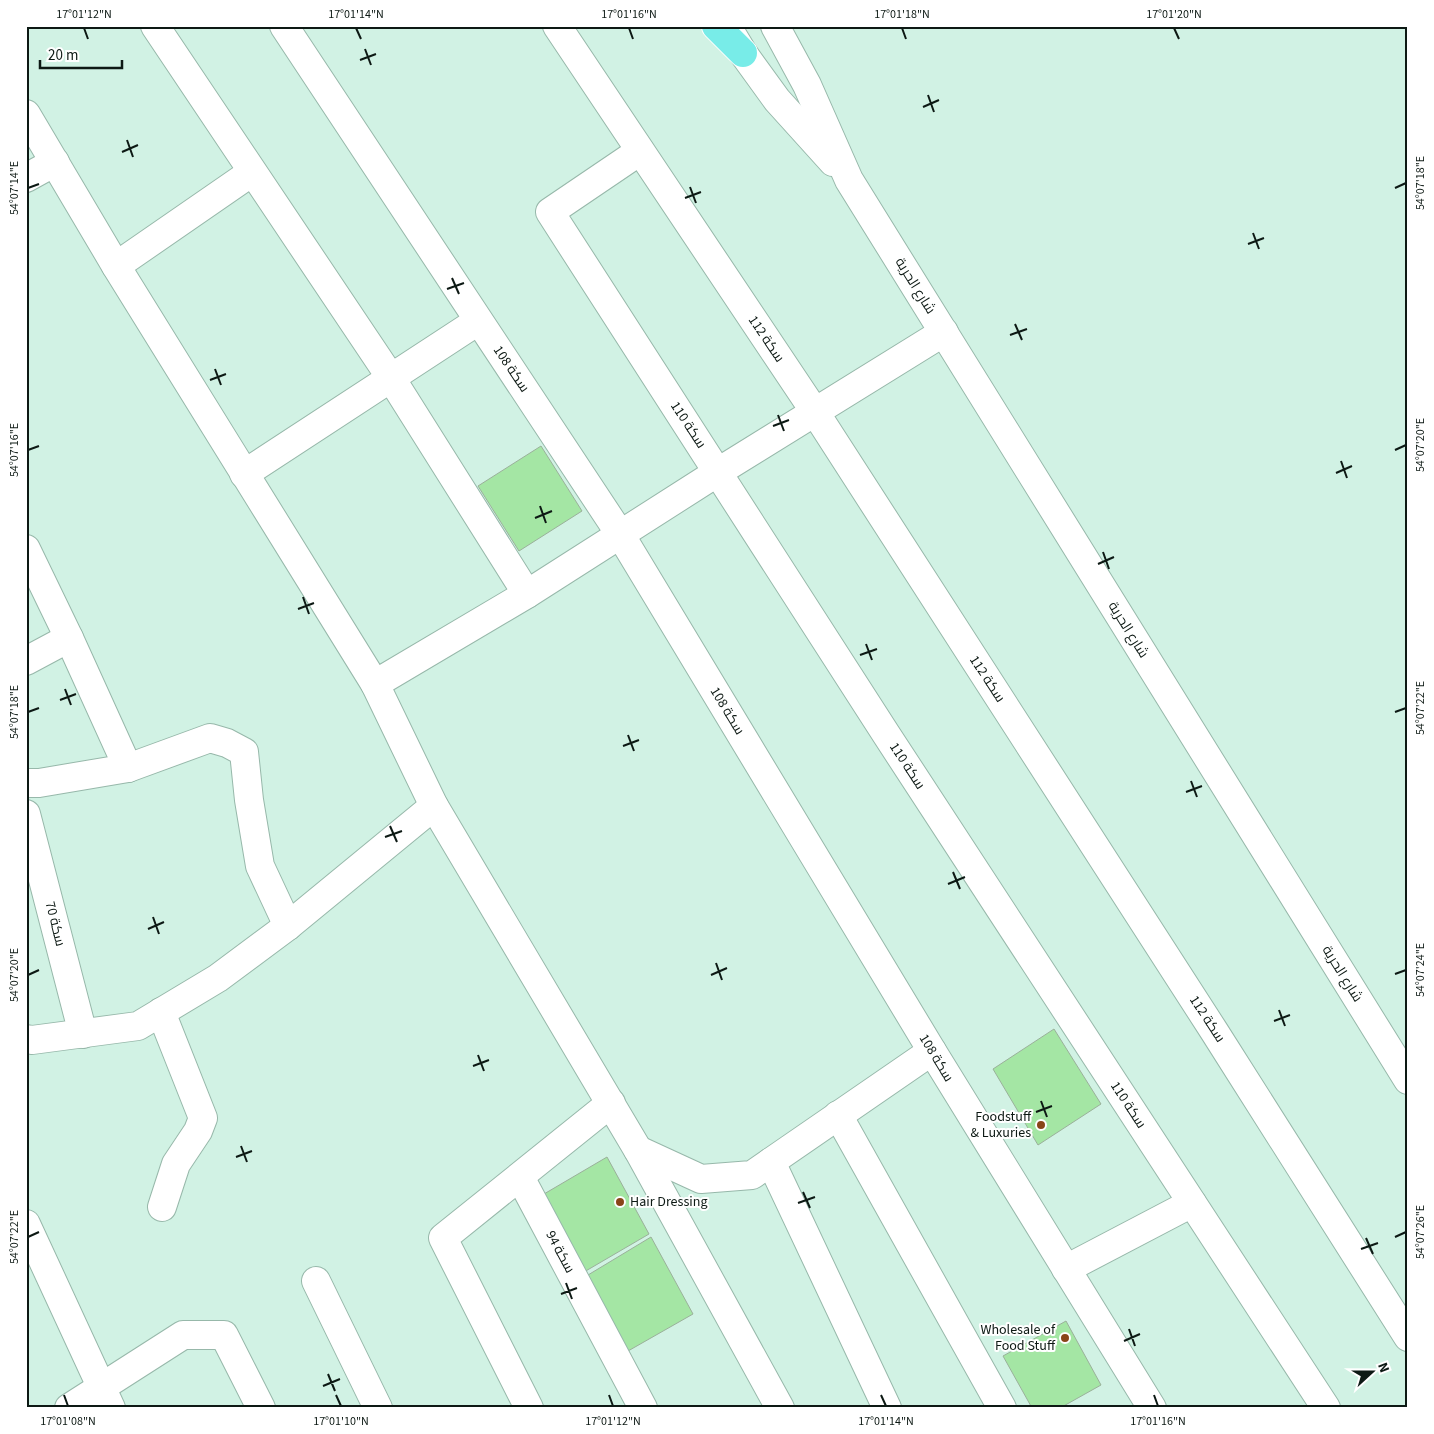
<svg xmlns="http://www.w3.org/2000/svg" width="1434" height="1434" font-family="'Source Sans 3',Cairo,sans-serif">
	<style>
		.building { fill: #a4e6a4; stroke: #9ab09a }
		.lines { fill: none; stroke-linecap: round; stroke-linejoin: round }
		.minor-casing { stroke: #97b8aa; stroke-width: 30 }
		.major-casing { stroke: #fff; stroke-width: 30 }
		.minor { stroke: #fff; stroke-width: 28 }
		.major { stroke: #78ece8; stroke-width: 28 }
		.ticks { fill: none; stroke: #0d1914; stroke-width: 2 }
		.poi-dot { fill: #894518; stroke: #fff; stroke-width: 2 }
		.labels { text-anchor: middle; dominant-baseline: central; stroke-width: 4; stroke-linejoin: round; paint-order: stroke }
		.street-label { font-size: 14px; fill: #0d1914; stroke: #fff }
		.poi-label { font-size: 14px; fill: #0d1914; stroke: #fff; text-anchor: end }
		.neatline { fill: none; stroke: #0d1914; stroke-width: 2 }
		.ticks-label { font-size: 12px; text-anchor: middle; fill: #0d1914 }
	</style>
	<rect width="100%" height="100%" fill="#d1f2e4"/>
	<!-- building -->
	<g class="building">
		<polygon points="541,446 582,511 519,551 478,486"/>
		<polygon points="1054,1029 1101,1104 1038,1145 993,1069"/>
		<polygon points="607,1157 649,1234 584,1272 544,1194"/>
		<polygon points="651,1237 693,1314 628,1351 588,1275"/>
		<polygon points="1066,1321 1101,1385 1060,1408 1032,1408 1003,1356"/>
	</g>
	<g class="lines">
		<!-- minor casing -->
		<g class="minor-casing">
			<g id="minor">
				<polyline points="155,26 391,378 527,594"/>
				<polyline points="284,26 620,534 932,1051 1152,1408"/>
				<polyline points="557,26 815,412 1214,1031 1408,1337"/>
				<polyline points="775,26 807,85 849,180 1408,1080"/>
				<polyline points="731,33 743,53 777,100 833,162"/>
				<polyline points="26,114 116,266 375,684 434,806 638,1150 780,1408"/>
				<polyline points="640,151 550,212 886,734 1326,1408"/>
				<polyline points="26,178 55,162"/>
				<polyline points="116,266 252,172"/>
				<polyline points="244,474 478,321"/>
				<polyline points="26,549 69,638 128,768"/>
				<polyline points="26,661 69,638"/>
				<polyline points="375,684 527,594 718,472 944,332"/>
				<polyline points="26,783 39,783 128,768 210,738 227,743 244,752 249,800 260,866 288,926"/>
				<polyline points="26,814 83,1034"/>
				<polyline points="161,1012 203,1118 198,1131 176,1164 162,1207"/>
				<polyline points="26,1039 32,1040 138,1026 218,978 288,926 434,806"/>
				<polyline points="838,1115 1002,1408"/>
				<polyline points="638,1150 701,1179 752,1175 932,1051"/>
				<polyline points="771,1162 887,1408"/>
				<polyline points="520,1177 643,1408"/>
				<polyline points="26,1224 111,1408"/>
				<polyline points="1066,1269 1192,1203"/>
				<polyline points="316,1281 378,1408"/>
				<polyline points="69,1408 183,1335 224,1335 261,1408"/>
				<polyline points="529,1408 443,1238 611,1103"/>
			</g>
		</g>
		<!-- major casing -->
		<g class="major-casing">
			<polyline id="major" points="716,26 743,53"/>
		</g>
		<!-- minor -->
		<use href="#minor" class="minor"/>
		<!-- major -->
		<use href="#major" class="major"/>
	</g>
	<!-- ticks -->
	<path class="ticks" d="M84 28 88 39M356 28 361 39M629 28 633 39M902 28 906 39M1174 28 1179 39M365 49 371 65M360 60 376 54M928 95 934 112M923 107 939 100M127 140 133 157M122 152 138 145M690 187 696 203M28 188 39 184M1395 188 1406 183M685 198 701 192M1253 233 1259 249M1248 244 1264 238M452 278 459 294M447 289 464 283M1015 324 1022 340M1010 335 1027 329M215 369 221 385M210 380 226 374M778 415 784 431M773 426 789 420M28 450 39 446M1395 450 1406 445M1341 461 1347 478M1336 473 1352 466M540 506 546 523M535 518 552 511M1103 552 1109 569M1098 564 1114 557M303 597 309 614M298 609 314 603M866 644 872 660M860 655 877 649M65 689 71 705M60 700 76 694M28 712 39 708M1395 712 1406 708M628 735 634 751M623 746 639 740M1191 781 1197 797M1186 792 1202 786M390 826 397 842M385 837 402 831M953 872 960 889M948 884 965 877M153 917 159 934M148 929 164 922M716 963 722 980M1395 974 1406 970M28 975 39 970M711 975 727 968M1279 1010 1285 1026M1274 1021 1290 1015M478 1055 484 1071M473 1066 489 1060M1041 1101 1047 1117M1036 1112 1052 1106M241 1146 247 1162M236 1157 252 1151M803 1192 810 1208M798 1203 815 1197M28 1237 39 1232M1395 1237 1406 1232M1366 1238 1373 1254M1361 1249 1378 1243M566 1283 572 1299M561 1294 577 1288M1129 1329 1135 1346M1124 1341 1140 1334M328 1374 335 1391M323 1386 340 1379M64 1395 68 1406M336 1395 341 1406M609 1395 613 1406M881 1395 886 1406M1154 1395 1158 1406"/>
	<!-- markers -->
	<g class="poi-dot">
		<circle cx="1041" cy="1125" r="5"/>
		<circle cx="620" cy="1202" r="5"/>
		<circle cx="1065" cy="1338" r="5"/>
	</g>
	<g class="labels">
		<!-- street labels -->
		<g class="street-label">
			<text transform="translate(915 286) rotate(58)">شارع الحرية</text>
			<text transform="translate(766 339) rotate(56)">سكة 112</text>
			<text transform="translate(511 369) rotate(56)">سكة 108</text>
			<text transform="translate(688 425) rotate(57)">سكة 110</text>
			<text transform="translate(1128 630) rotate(58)">شارع الحرية</text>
			<text transform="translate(987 679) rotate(57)">سكة 112</text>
			<text transform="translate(727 711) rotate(59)">سكة 108</text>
			<text transform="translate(907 766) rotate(57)">سكة 110</text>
			<text transform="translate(55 924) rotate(76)">سكة 70</text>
			<text transform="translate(1342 974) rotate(58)">شارع الحرية</text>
			<text transform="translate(1207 1019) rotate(57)">سكة 112</text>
			<text transform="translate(936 1058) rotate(59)">سكة 108</text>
			<text transform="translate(1128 1105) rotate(57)">سكة 110</text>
			<text transform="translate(560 1252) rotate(62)">سكة 94</text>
		</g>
		<!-- poi labels -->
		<g class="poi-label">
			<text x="1031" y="1117">Foodstuff<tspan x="1031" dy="16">&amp; Luxuries</tspan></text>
			<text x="630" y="1202" text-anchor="start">Hair Dressing</text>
			<text x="1055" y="1330">Wholesale of<tspan x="1055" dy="16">Food Stuff</tspan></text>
		</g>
	</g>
	<!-- border -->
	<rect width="1434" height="1434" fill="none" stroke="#ffffff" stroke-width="55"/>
	<!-- north arrow -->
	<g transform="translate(1372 1372) rotate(69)" stroke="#ffffff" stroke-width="4" paint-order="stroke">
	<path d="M0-4L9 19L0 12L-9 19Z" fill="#0d1914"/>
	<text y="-8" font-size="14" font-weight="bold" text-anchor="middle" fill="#0d1914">N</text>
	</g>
	<!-- scale -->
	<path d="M40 60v8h82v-8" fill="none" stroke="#0d1914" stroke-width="2.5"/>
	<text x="48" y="60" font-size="15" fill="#0d1914" stroke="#ffffff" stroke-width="4" paint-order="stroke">20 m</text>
	<rect x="28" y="28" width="1378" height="1378" class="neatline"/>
	<g class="ticks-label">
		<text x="84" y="18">17°01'12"N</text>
		<text x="356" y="18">17°01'14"N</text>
		<text x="629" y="18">17°01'16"N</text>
		<text x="902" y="18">17°01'18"N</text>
		<text x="1174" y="18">17°01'20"N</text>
		<text transform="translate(1420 183) rotate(-90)" y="4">54°07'18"E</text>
		<text transform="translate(14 188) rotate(-90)" y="4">54°07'14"E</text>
		<text transform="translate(1420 445) rotate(-90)" y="4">54°07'20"E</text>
		<text transform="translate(14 450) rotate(-90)" y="4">54°07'16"E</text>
		<text transform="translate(1420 708) rotate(-90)" y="4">54°07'22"E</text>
		<text transform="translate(14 712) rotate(-90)" y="4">54°07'18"E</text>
		<text transform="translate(1420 970) rotate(-90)" y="4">54°07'24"E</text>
		<text transform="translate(14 975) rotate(-90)" y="4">54°07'20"E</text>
		<text transform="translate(1420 1232) rotate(-90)" y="4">54°07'26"E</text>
		<text transform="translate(14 1237) rotate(-90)" y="4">54°07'22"E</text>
		<text x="68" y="1425">17°01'08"N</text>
		<text x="341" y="1425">17°01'10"N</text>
		<text x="613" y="1425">17°01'12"N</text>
		<text x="886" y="1425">17°01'14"N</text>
		<text x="1158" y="1425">17°01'16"N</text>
	</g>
</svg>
